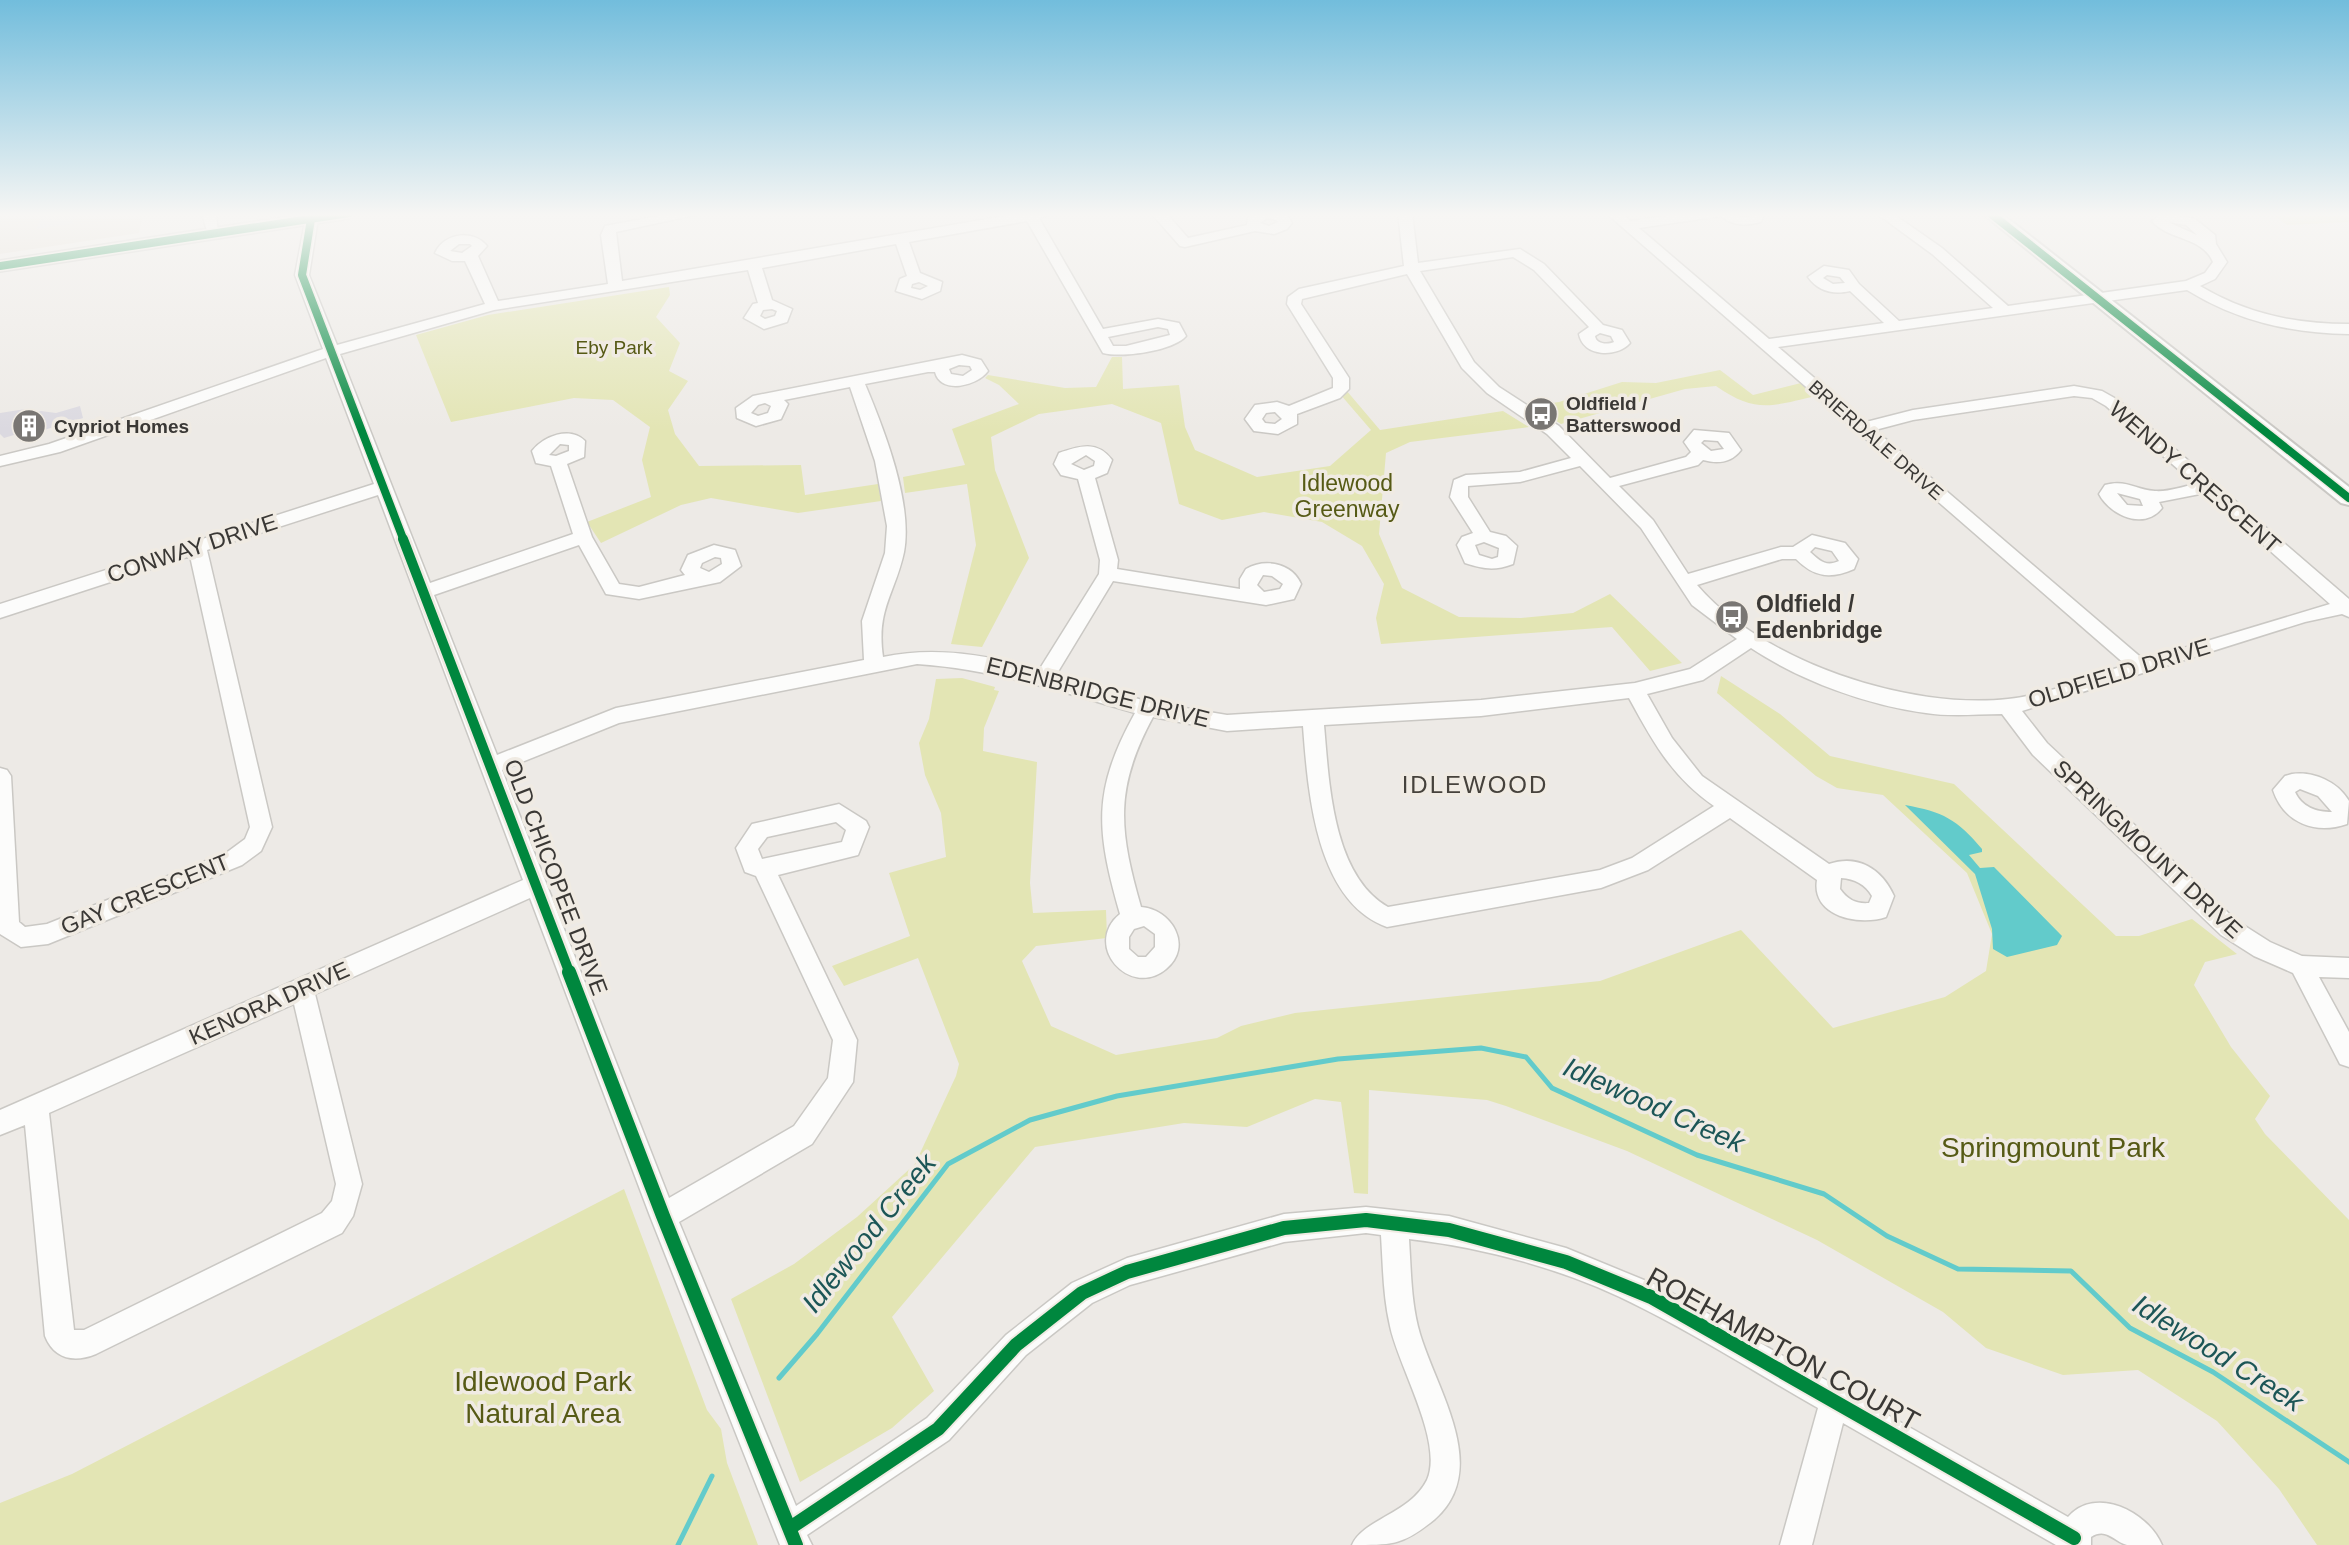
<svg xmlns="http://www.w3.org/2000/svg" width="2349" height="1545" font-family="Arial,sans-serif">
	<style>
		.built { fill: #e3dcd2 }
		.green { fill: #e3e5b4 }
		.water { fill: #62cbcb }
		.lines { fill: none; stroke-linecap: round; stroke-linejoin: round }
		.stream { stroke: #62cbcb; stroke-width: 5 }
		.building { fill: #dbd9e0 }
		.minor-casing { stroke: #cac8c4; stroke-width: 3 }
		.major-casing { stroke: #cac8c4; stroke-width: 4 }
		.minor { fill: #fcfcfb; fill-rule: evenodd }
		.major { fill: #fcfcfb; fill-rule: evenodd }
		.cycleway-far2-casing { stroke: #f0ebe3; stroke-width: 11 }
		.cycleway-far1-casing { stroke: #f0ebe3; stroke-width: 15 }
		.cycleway-casing { stroke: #f0ebe3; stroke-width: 18 }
		.cycleway-far2 { stroke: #00873e; stroke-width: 8 }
		.cycleway-far1 { stroke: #00873e; stroke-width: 10 }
		.cycleway { stroke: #00873e; stroke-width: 14 }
		.labels { text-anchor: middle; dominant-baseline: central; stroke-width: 7; stroke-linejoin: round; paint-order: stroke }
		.far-park-label { font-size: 19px; fill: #565a15; stroke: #f0ebe3 }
		.far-poi-label { font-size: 19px; font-weight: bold; fill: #3a3835; stroke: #f0ebe3; text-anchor: start }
		.far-street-label { font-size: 19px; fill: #3a3835; stroke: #f0ebe3 }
		.street-label { font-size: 23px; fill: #3a3835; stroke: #f0ebe3 }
		.park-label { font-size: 23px; fill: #565a15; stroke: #f0ebe3 }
		.poi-label { font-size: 23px; font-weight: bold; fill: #3a3835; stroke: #f0ebe3; text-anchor: start }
		.neighbourhood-label { font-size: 24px; letter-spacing: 2px; fill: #46423c; stroke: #f0ebe3 }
		.near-water-label { font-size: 28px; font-style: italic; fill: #1c5657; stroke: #f0ebe3 }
		.near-park-label { font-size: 28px; fill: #565a15; stroke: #f0ebe3 }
		.near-street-label { font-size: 28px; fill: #3a3835; stroke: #f0ebe3 }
	</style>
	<rect width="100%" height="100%" fill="#edeae6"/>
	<!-- built -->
	<polygon class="built" points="0,213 139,213 142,218 139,233 0,254"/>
	<!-- green -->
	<g class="green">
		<polygon points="2270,213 2349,213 2349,222 2287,225"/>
		<polygon points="669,287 670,295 656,317 680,343 669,371 688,381 668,410 675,434 699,466 801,465 805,495 878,484 881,501 798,513 711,498 681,505 601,543 587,522 651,497 642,460 650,427 613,400 574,398 451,422 416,335 488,315"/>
		<polygon points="1112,357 1122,357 1123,389 1179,385 1185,427 1195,450 1257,477 1330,466 1371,430 1340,394 1346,390 1380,430 1503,411 1529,427 1410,442 1386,453 1379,534 1402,588 1459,617 1521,618 1573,613 1610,594 1682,663 1650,671 1612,627 1381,644 1376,618 1384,584 1362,546 1322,522 1264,512 1222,520 1179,504 1161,423 1112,404 1039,414 991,437 995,470 1029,558 982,647 951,644 976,545 967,484 905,493 903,477 965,465 952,429 1019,404 999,385 985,378 988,375 1065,388 1096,387"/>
		<path d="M1720 370 1753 395 1801 383 1816 396C1772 406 1756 414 1716 386L1685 389 1561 424 1533 406 1559 402 1622 382 1656 383Z"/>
		<polygon points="1721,676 1780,714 1830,756 1954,784 2116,936 2139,936 2192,919 2237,954 2205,962 2194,985 2231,1047 2270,1096 2255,1119 2265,1134 2349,1220 2349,1545 2317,1545 2279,1489 2217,1421 2138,1370 2063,1375 1986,1348 1943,1312 1817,1240 1627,1151 1506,1106 1487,1100 1369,1090 1368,1194 1354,1193 1341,1102 1315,1099 1247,1127 1184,1123 1035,1147 892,1317 934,1391 892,1428 800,1482 731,1299 794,1264 857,1217 915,1164 956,1076 959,1064 918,958 844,986 832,966 910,936 889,873 946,857 941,813 925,775 919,743 929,719 936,679 962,678 995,687 994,690 999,691 984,728 983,751 1037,762 1030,883 1033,913 1106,910 1107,938 1036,946 1022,961 1051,1026 1116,1055 1217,1038 1241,1026 1295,1013 1600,981 1741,930 1833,1028 1945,997 1986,971 1992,934 1967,873 1883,795 1837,788 1816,776 1717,693"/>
		<polygon points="624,1189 707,1410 721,1429 727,1463 758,1545 0,1545 0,1503 72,1474"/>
	</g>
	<!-- water -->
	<path class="water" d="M1905 805C1943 812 1957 819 1982 849V852L1969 855 1980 868 1994 867 2062 936 2057 945 2007 957 1993 949 1992 929 1975 874Z"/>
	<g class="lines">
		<!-- stream -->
		<g class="stream">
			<polyline points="779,1378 817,1334 948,1164 1030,1120 1117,1096 1338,1059 1481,1048 1526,1057 1552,1088 1697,1155 1824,1194 1887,1236 1958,1269 2071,1271 2130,1328 2213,1372 2349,1462"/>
			<polyline points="678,1545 712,1476"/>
		</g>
	</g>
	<!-- building -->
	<g class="building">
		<polygon points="43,213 76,213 72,224 36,229"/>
		<polygon points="80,406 83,418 18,438 17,434 4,438 0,434 0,413 26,409 27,415 41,411 56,413"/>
	</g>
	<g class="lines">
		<!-- minor casing -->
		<g class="minor-casing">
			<g id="minor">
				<polygon points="202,213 216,213 218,235 208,235"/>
				<path d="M674 213H704L616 232 622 281 1023 213H1054L1039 218 1103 329 1158 319 1179 323 1186 336C1173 351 1122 358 1103 353L1027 221 909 242 920 273 942 282 940 291 922 299 896 291 900 279 907 276 896 244 762 268 772 300 792 309 787 322 764 329 744 318 753 304 758 303 748 270 494 310 340 354 430 583 573 534 551 466 536 463 532 451C544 436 570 426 585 441L584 457 567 464 592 537 619 584 639 587 685 575 681 570 688 555 714 545 735 550 741 566 720 582 639 599 606 594 579 545 434 595 497 755 616 708 864 660 862 621 885 553 887 526 875 461 850 387 784 400 788 404 781 419 756 426 737 418 736 408 753 396 962 355 981 360 988 371C977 386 941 395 935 372H928L865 384C884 429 913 503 904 552 895 594 876 609 883 657 936 646 987 655 1039 670L1099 574 1100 560 1078 479 1061 475 1054 464 1059 453C1080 446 1097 440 1112 460L1107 473 1095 478 1118 560 1117 569 1240 589V579L1246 569C1265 558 1292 563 1301 584L1294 599 1266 605 1113 581 1056 675 1149 702 1227 715 1481 700 1635 683 1690 669 1737 639 1692 605 1641 528 1580 466 1520 482 1468 486V497L1490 532 1506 536 1517 546 1513 564C1494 571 1484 569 1465 563L1457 545 1462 537 1473 533 1450 497 1454 480 1466 475 1520 472 1571 458 1547 434 1487 393 1462 368 1407 274 1302 299 1301 304 1349 378V389L1340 398 1297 414V424L1278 434 1254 431 1245 419 1255 405 1277 402 1289 406 1333 388V378L1287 304 1288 297 1299 289 1404 266 1398 213H1412L1418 263 1520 249 1544 264 1603 325 1622 330 1630 343C1617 358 1583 357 1579 334L1589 327 1534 270 1513 257 1420 271 1474 362 1499 387 1559 426 1610 478 1686 457 1691 452 1684 442 1694 430 1729 433 1741 450C1731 463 1718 464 1703 460L1698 465 1619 486 1653 520 1688 574 1781 547H1793L1812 535 1845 543 1858 559 1854 569C1831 579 1815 578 1796 559H1782L1697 585C1762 662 1909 710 2008 699 2047 695 2088 677 2126 665L1606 213H1621L1631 221C1658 217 1684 213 1711 213 1724 213 1739 218 1750 217V213H1764L1761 222C1746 226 1733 226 1721 216L1639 228 1769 339 1884 323 1850 291C1833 295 1818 291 1808 277L1824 266 1849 270 1859 284 1899 321 1993 308 1932 254 1876 213H1892L1942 248 2008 306 2186 281 2205 273 2213 262C2202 236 2169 241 2152 221L2163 213 2195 219 2215 235 2216 244 2227 262 2215 279 2200 286C2247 314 2295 324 2349 324V334C2290 333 2237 321 2187 290L1778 347 1866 422 1913 410 2074 386 2102 391 2118 400 2349 599V617L2342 614 2305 622 2022 711 2047 743 2237 921 2270 942 2302 956 2349 958V978L2319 977 2349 1032V1067L2340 1064 2293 973 2254 956 2221 935 2033 755 2002 714C1977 714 1950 717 1926 713 1867 705 1801 681 1751 648L1703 680 1647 694 1672 738 1702 776 1829 864C1858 854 1882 869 1894 896L1886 917C1860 926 1811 917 1817 880L1730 818 1648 870 1601 888 1387 927C1315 901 1308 790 1303 726L1227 731 1153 717C1114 789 1119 830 1141 907 1171 909 1194 946 1166 969 1130 999 1082 945 1120 914 1096 830 1092 791 1135 713 1062 692 993 669 917 664L619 723 502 770 669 1198 794 1126 828 1078 833 1040 756 876 745 872 736 848 752 824 839 804 866 821 869 827 858 855 778 875 857 1040 853 1082 812 1144 679 1222 796 1506 927 1418 1006 1335 1072 1283 1127 1258 1284 1214 1366 1207 1449 1216 1566 1248 1661 1287 2068 1517C2096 1485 2148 1512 2162 1545 2151 1545 2137 1545 2127 1545 2114 1542 2107 1527 2091 1537V1545H2056L1843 1423 1812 1545H1780L1818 1408C1760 1375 1702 1338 1642 1308 1572 1271 1487 1248 1409 1239 1411 1270 1411 1304 1420 1334 1437 1391 1491 1469 1435 1519 1403 1545 1394 1545 1352 1545 1363 1519 1410 1514 1427 1480 1444 1442 1398 1366 1390 1326 1383 1296 1383 1265 1381 1235L1366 1233 1284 1242 1130 1285 1092 1303 1026 1355 949 1440 807 1535 812 1545H780L650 1216 530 898 315 994 362 1184 353 1216 342 1233 96 1354C74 1363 54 1359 45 1336L25 1125 0 1135V1110L523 880 378 495 207 550 272 827 261 851 242 865 48 944 21 947 0 934V768L7 770 11 776 19 922 25 927 47 924 226 853 245 839 250 827 190 556 0 618V604L374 484 326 358 60 452 0 466V456L49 444 323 349 295 275 306 216 318 219 309 275 337 345 485 304 465 261H452L435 253C444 233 473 229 487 246L478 256 498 301 608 284 601 235 605 226ZM2168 222 2186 225 2197 235ZM459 244H470L472 246 462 253 450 251ZM1827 275 1840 277 1845 283 1833 284 1823 278ZM919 282 928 286 920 290 911 288 912 284ZM772 309 777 311 775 316 765 319 760 316 763 310ZM1158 327 1168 329 1170 335 1126 346H1113L1108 337ZM1600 333 1611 336 1614 342C1607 345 1596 344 1595 336ZM959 365 970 366 972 370 963 376 951 374 949 369ZM2074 396 2092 398 2106 406 2195 484C2182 487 2168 492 2155 491 2136 490 2126 479 2105 485L2099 494C2110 515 2144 531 2162 508L2159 502 2205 493 2330 604 2144 660 1875 430 1913 420ZM765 403 771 406 768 413 758 416 751 413 758 405ZM1275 412 1282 419 1275 424 1265 423 1262 419 1266 413ZM1704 440 1718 441 1724 449 1711 451 1701 443ZM560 444 569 445V451L556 456 549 455ZM1086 455 1095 461 1094 466 1084 470 1071 464ZM2117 493 2140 499 2143 506 2127 505ZM1484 542 1499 548 1498 557 1492 559 1479 555 1475 545ZM1815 547 1832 551 1839 561C1826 567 1820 561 1810 552ZM715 557 721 558 722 564 709 572 700 568 702 563ZM1263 575 1272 576 1283 584 1280 589 1264 592 1257 585ZM1629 698C1653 742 1672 777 1714 806L1632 858 1600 870 1388 907C1332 875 1329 781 1324 725L1481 716ZM836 822 846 830 842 842 762 859 758 849 767 837ZM1841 878C1855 879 1865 884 1872 896L1869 903C1856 904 1848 900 1840 889ZM1144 926 1155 934V947L1146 957H1138L1129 949V937L1134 929ZM294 1004 336 1184 332 1201 322 1213 84 1330H74L49 1113Z"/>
				<path d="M1151 213H1166L1188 238 1247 225 1248 217 1254 213 1286 214 1292 223 1287 229 1274 234 1255 231 1185 247 1180 246ZM1267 218 1276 220 1278 222 1269 226 1260 223Z"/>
				<path d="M2292 774C2314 771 2338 782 2349 801L2347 824C2315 835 2284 823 2273 790L2285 776ZM2300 789 2318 796 2332 812C2316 812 2302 807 2295 792Z"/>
			</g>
		</g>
		<!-- major casing -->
		<g class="major-casing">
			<g id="major">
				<polygon points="314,213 357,213 349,218 0,271 0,261"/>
				<polygon points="1982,213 2001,213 2349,487 2349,505 2341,503"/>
			</g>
		</g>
		<!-- minor -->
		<use href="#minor" class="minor"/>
		<!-- major -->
		<use href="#major" class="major"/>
		<!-- cycleway-far2 casing -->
		<g class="cycleway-far2-casing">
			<g id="cycleway-far2">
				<polyline points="1990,213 2349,498"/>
				<polyline points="311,219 302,275 404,541"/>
				<polyline points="0,266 349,213"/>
			</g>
		</g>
		<!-- cycleway-far1 casing -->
		<g class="cycleway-far1-casing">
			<polyline id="cycleway-far1" points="403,539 570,974"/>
		</g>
		<!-- cycleway casing -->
		<g class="cycleway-casing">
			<g id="cycleway">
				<polyline points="569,972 663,1216 796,1545"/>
				<polyline points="790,1528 938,1429 1016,1345 1082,1293 1127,1272 1284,1228 1366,1220 1449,1230 1566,1262 1651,1297 2074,1538"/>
			</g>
		</g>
		<!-- cycleway-far2 -->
		<use href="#cycleway-far2" class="cycleway-far2"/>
		<!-- cycleway-far1 -->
		<use href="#cycleway-far1" class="cycleway-far1"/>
		<!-- cycleway -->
		<use href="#cycleway" class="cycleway"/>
	</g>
	<!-- sky -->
	<linearGradient id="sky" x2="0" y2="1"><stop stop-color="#72bddc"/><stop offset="0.5" stop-color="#f7f6f4"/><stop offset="1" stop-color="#f7f6f4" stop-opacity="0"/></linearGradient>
	<rect width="2349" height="430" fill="url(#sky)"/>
	<!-- icons -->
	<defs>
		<g id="bus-disc" transform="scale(1.75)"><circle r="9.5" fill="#797673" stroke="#f0ebe3"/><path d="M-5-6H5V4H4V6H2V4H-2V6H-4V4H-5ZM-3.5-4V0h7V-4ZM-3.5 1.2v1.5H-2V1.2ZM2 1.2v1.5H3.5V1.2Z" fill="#fff"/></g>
		<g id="building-disc" transform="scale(1.75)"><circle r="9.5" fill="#797673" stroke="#f0ebe3"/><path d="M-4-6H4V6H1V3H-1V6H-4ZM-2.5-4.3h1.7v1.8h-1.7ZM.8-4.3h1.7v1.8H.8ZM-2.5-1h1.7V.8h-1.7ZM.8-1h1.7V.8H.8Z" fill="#fff"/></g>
	</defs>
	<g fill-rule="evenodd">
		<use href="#bus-disc" x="1541" y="414"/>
		<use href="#building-disc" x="29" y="426"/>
		<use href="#bus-disc" x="1732" y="617"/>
	</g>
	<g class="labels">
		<!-- far-park labels -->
		<g class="far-park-label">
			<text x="614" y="347">Eby Park</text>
		</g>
		<!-- far-poi labels -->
		<g class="far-poi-label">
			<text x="1566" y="403">Oldfield /<tspan x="1566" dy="22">Batterswood</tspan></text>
			<text x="54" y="426">Cypriot Homes</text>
		</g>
		<!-- far-street labels -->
		<g class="far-street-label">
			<text transform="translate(1876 440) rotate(41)">BRIERDALE DRIVE</text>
		</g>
		<!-- street labels -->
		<g class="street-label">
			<text transform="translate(2195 477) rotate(41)">WENDY CRESCENT</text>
			<text transform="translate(192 548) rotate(-18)">CONWAY DRIVE</text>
			<text transform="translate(2119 673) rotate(-17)">OLDFIELD DRIVE</text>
			<text transform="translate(1098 692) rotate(14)">EDENBRIDGE DRIVE</text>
			<text transform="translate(2148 849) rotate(43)">SPRINGMOUNT DRIVE</text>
			<text transform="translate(556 877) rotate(69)">OLD CHICOPEE DRIVE</text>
			<text transform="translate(145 894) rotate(-22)">GAY CRESCENT</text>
			<text transform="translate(269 1003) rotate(-24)">KENORA DRIVE</text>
		</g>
		<!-- park labels -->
		<g class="park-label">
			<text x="1347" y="483">Idlewood<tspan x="1347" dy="26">Greenway</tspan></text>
		</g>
		<!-- poi labels -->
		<g class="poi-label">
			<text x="1756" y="604">Oldfield /<tspan x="1756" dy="26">Edenbridge</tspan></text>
		</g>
		<!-- neighbourhood labels -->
		<g class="neighbourhood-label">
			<text x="1475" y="784">IDLEWOOD</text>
		</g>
		<!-- near-water labels -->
		<g class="near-water-label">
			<text transform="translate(1654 1105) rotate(24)">Idlewood Creek</text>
			<text transform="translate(869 1233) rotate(-51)">Idlewood Creek</text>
			<text transform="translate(2218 1353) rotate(32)">Idlewood Creek</text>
		</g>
		<!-- near-park labels -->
		<g class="near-park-label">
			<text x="2053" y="1147">Springmount Park</text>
			<text x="543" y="1381">Idlewood Park<tspan x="543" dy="32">Natural Area</tspan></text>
		</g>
		<!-- near-street labels -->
		<g class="near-street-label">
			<text transform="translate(1783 1349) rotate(29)">ROEHAMPTON COURT</text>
		</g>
	</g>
</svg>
